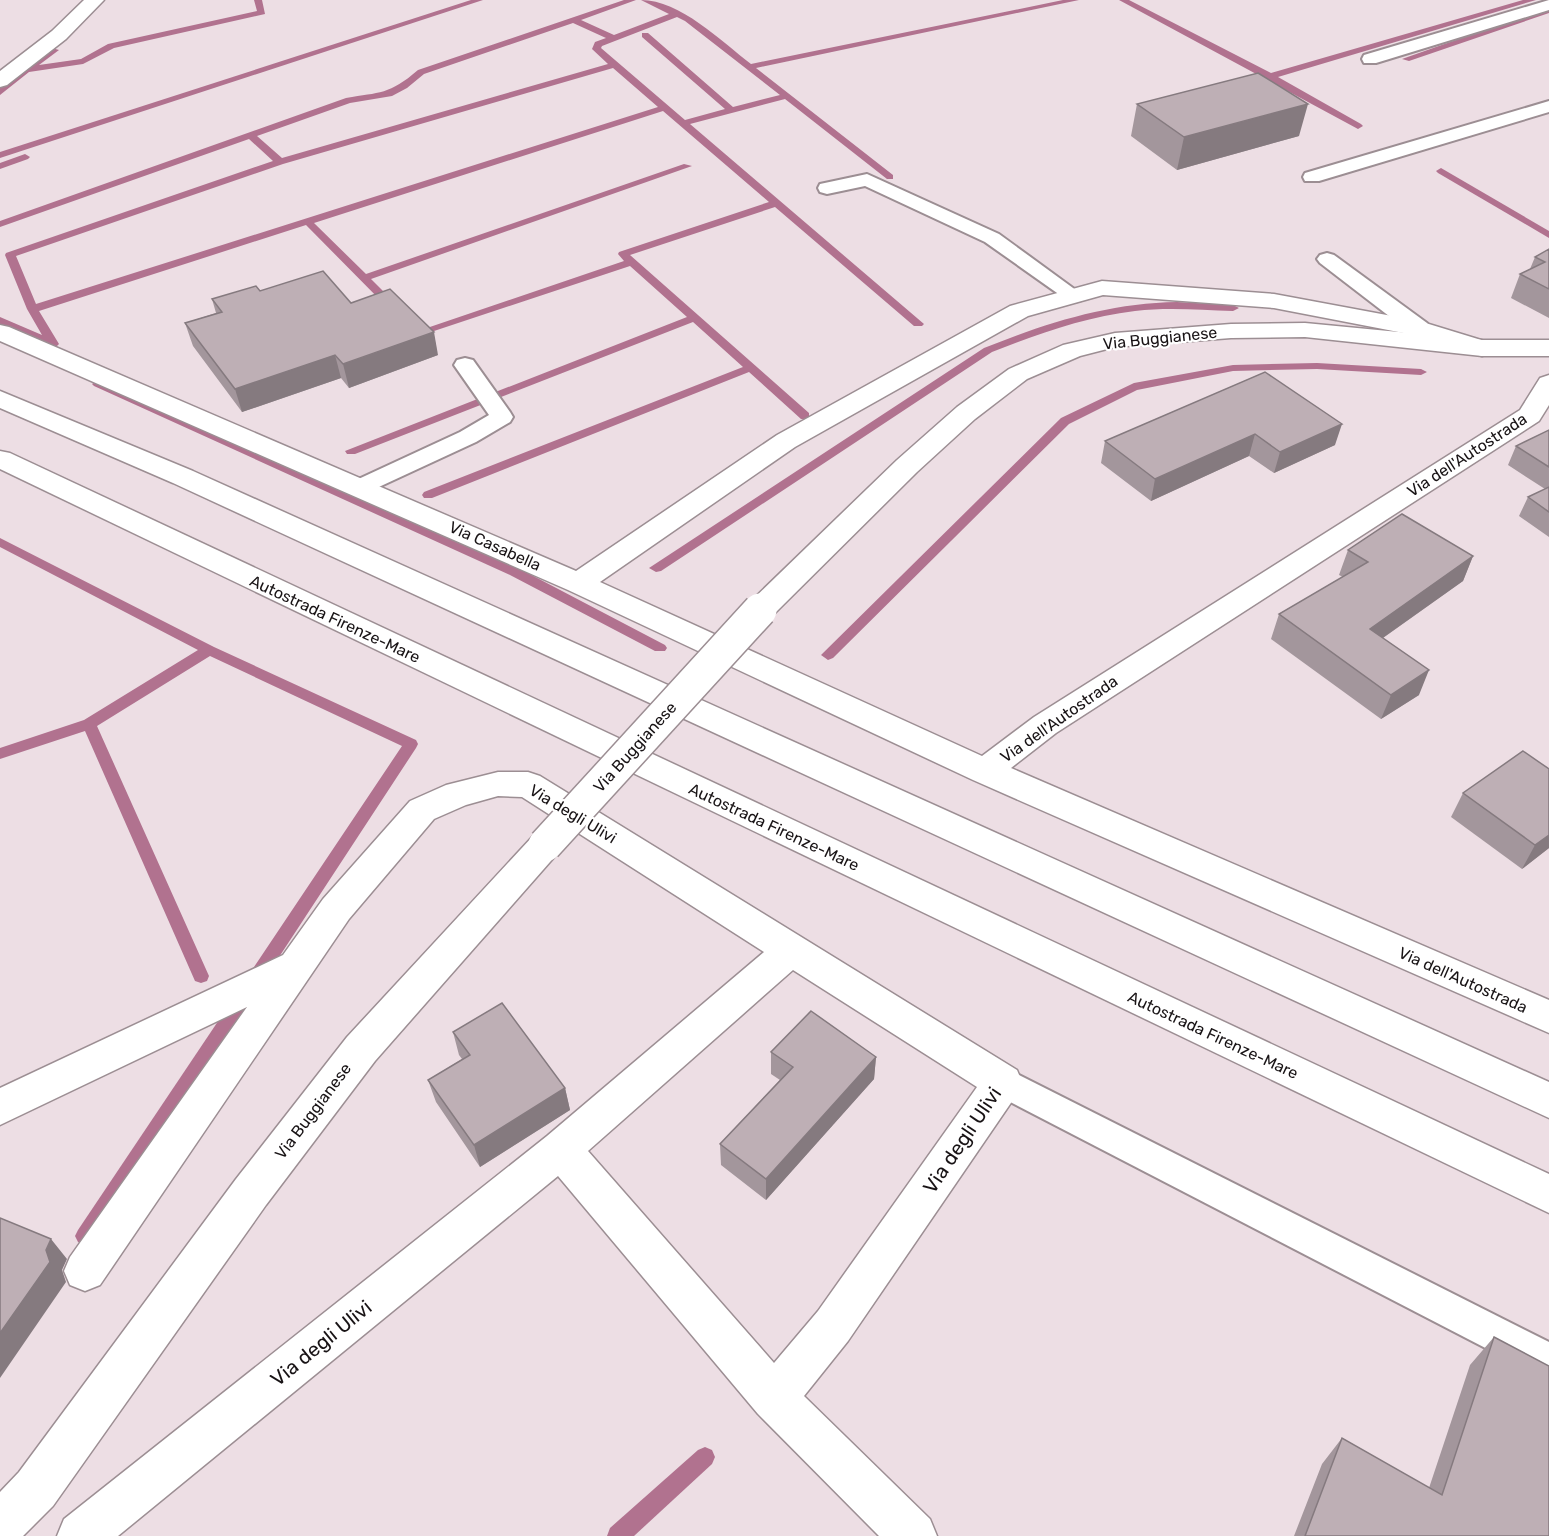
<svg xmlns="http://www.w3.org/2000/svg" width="1549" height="1536" font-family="Rubik,sans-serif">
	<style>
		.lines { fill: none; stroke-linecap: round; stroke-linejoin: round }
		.stream { fill: #b1728f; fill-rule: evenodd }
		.service-casing { stroke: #9c8e93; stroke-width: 4 }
		.minor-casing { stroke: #9c8e93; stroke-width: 3 }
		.secondary-casing { stroke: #9c8e93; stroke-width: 3 }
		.motorway-casing { stroke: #9c8e93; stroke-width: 3 }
		.service { fill: #fff; fill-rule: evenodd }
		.minor { fill: #fff; fill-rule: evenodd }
		.secondary { fill: #fff; fill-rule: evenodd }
		.motorway { fill: #fff; fill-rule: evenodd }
		.secondary-bridge-casing { stroke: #9c8e93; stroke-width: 36; stroke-linecap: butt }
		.secondary-bridge { stroke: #fff; stroke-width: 33 }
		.wall { fill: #a3969c }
		.shaded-wall { fill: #857a7f }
		.building { fill: #beafb5; stroke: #857a7f; stroke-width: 1.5 }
		.labels { text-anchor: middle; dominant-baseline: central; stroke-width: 4.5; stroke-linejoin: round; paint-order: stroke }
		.street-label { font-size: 16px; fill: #181315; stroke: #fff }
		.near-street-label { font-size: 20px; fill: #181315; stroke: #fff }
	</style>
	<rect width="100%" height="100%" fill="#eddee4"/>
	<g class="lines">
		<!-- stream -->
		<g class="stream">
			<polygon points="254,0 262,0 265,14 114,48 83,64 29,72 0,95 0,87 52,48 59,50 39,65 81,59 108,44 257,11"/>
			<polygon points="471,0 483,0 0,158 0,152"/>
			<path d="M624 0H636L581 20 614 35 669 14 641 0C680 0 721 41 751 64L1063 0H1079L756 68 893 175V179H887L785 99 690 124 924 324 922 326H914L775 207 630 255 809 413V419H801L749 372 432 498H424L422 495 424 492 743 367 693 322 355 454H347L345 451 687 317 630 266 431 332 427 333 421 330 624 261 618 254 619 252 769 202 663 111 314 223 366 274 684 164 692 166 371 279 397 305V309H389L306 225 39 311 59 344 57 346H49L0 324V317L42 335 27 309 5 255 6 253 273 161 249 139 0 227V221L346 98C380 92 389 95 418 70ZM677 17 685 21 780 95 733 107 648 33H642V37L725 109 685 120 601 48 602 46ZM573 23 606 38 595 42 592 49 608 64 282 158 257 136 350 103 392 96 407 88 424 74ZM613 68 658 107 36 304 16 256 283 164Z"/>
			<polygon points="1119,0 1129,0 1271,73 1523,0 1536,0 1278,77 1361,124 1363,126 1358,129"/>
			<polygon points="1549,7 1549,13 1409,61 1402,59"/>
			<polygon points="25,154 30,157 28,159 0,169 0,163"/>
			<polygon points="1441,168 1549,231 1549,238 1438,173 1436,171"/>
			<path d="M1177 302 1233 305 1239 308 1233 311C1200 310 1168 307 1135 311 1085 317 1038 334 992 352L661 571 656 572 649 568 984 348C1046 323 1109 303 1177 302Z"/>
			<polygon points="1317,363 1421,369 1427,372 1421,375 1317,369 1233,371 1137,390 1069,424 833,658 828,660 821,655 1061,418 1134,383 1233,365"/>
			<polygon points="98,380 520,569 665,645 667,648 665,651 655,651 510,575 94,386 92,384"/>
			<polygon points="0,538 214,647 416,740 418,744 416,748 262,983 256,985 250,983 248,978 250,973 402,746 210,656 97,726 209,976 207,981 201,983 195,981 85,731 0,759 0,748 84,720 198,650 0,547"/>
			<polygon points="243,991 249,993 251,998 249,1003 92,1242 85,1245 78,1242 75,1236 78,1230 237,993"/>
			<polygon points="705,1447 712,1450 715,1457 712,1464 634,1536 607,1536 610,1528 698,1450"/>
		</g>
		<!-- service casing -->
		<g class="service-casing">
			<g id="service">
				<polygon points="1549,0 1549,10 1376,63 1364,63 1362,59 1364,55"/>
				<polygon points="1549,101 1549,112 1319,181 1305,181 1303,177 1305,173"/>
				<polygon points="867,174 999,234 1084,296 1081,300 1074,302 1067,300 985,242 865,186 827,194 820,192 818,188 820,184"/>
				<polygon points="1327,253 1334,255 1427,323 1430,328 1427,333 1419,334 1411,333 1320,263 1317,259 1320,255"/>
				<polygon points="465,358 473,360 510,412 513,417 510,422 476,442 368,492 360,494 352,492 348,487 352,482 460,432 489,415 454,365 457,360"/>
				<polygon points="1003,1067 1549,1342 1549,1381 991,1092 986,1082 991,1072"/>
			</g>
		</g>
		<!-- minor casing -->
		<g class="minor-casing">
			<g id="minor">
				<polygon points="84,0 104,0 66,39 7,85 0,87 0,71 52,31"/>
				<polygon points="1102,281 1274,294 1419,321 1491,343 1495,348 1491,353 1482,356 1414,335 1274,308 1103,295 1028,316 795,447 600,582 982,756 1034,717 1520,410 1540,378 1549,375 1549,405 1539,421 1056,733 1011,768 1549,1000 1549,1033 973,780 568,590 0,341 0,325 9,327 576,571 777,435 1010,306"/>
				<path d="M498 772H528L540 776 1017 1070 1022 1082 1017 1094 848 1341 804 1396 930 1519 937 1536H879L758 1414 558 1176 118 1536H57L64 1519 547 1136 764 952 522 797 498 796 466 805 434 819 349 919 100 1285 85 1291 70 1285 64 1271 70 1257 247 1007 0 1125V1088L283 955 323 899 410 801 446 785ZM793 970 977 1087 818 1311 774 1363 588 1151Z"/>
			</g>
		</g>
		<!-- secondary casing -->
		<g class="secondary-casing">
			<g id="secondary">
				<polygon points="1305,323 1482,340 1549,340 1549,356 1482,356 1305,337 1231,338 1115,347 1080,356 1027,379 975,419 917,472 771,617 760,620 749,617 745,610 749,603 897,460 957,407 1009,369 1063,345 1115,333 1231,324"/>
				<polygon points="545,832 557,836 562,845 557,854 375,1061 266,1205 53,1506 23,1536 0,1536 0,1492 19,1472 236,1179 347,1037 533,836"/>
			</g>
		</g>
		<!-- motorway casing -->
		<g class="motorway-casing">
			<g id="motorway">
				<polygon points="0,391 193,471 1549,1082 1549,1118 173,483 0,408"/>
				<polygon points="0,451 10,453 1549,1174 1549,1213 0,469"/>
			</g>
		</g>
		<!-- service -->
		<use href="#service" class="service"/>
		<!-- minor -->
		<use href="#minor" class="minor"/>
		<!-- secondary -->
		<use href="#secondary" class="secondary"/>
		<!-- motorway -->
		<use href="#motorway" class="motorway"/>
		<!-- secondary-bridge casing -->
		<g class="secondary-bridge-casing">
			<polyline id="secondary-bridge" points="545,845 760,610"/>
		</g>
		<!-- secondary-bridge -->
		<use href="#secondary-bridge" class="secondary-bridge"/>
	</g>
	<!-- wall -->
	<g class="wall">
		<polygon points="1137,104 1299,136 1177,170 1131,136"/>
		<polygon points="1549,249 1549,318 1511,298 1520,274 1530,269 1535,257"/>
		<polygon points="260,291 351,303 438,355 349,388 341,378 242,412 193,346 185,323 216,313 212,299"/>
		<polygon points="1265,372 1335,445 1274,473 1249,456 1151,501 1101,463 1105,441"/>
		<polygon points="1549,430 1549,537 1519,516 1528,497 1545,489 1508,465 1516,446"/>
		<polygon points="1348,550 1473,556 1463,581 1383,638 1419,695 1381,719 1271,639 1279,614 1343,577 1339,575"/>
		<polygon points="1549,769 1549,848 1522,869 1451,817 1463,793"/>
		<polygon points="453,1032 565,1088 570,1110 480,1167 436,1102 428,1080 462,1059 459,1055"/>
		<polygon points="771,1052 876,1057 874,1079 766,1200 721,1165 720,1144 780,1080 771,1074"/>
		<polygon points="1494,1337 1549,1536 1294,1536 1322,1464 1342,1438 1429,1488 1470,1365"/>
	</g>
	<!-- shaded-wall -->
	<g class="shaded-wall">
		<polygon points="1308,104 1299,136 1177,170 1184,137"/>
		<polygon points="434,332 438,355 349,388 343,364"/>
		<polygon points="335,355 341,378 242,412 235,389"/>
		<polygon points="1342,424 1335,445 1274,473 1280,452"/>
		<polygon points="1255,434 1249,456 1151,501 1155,479"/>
		<polygon points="1473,556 1463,581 1360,654 1370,629"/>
		<polygon points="1429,670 1419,695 1381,719 1391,695"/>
		<polygon points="1549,835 1549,848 1522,869 1535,845"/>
		<polygon points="876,1057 874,1079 766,1200 766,1179"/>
		<polygon points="565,1088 570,1110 480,1167 474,1145"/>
		<polygon points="51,1239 67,1259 62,1270 66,1282 0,1378 0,1333 46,1250"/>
	</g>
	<!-- building -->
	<g class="building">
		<polygon points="1258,73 1308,104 1184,137 1137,104"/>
		<polygon points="1549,249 1549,289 1520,274 1545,262 1535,257"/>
		<polygon points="323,271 351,303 390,289 434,332 343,364 335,355 235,389 185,323 222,312 212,299 256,286 260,291"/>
		<polygon points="1265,372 1342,424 1280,452 1255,434 1155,479 1105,441"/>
		<polygon points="1549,430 1549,467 1516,446"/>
		<polygon points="1549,487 1549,512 1528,497"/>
		<polygon points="1402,514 1473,556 1370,629 1429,670 1391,695 1279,614 1368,562 1348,550"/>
		<polygon points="1523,751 1549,769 1549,835 1535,845 1463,793"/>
		<polygon points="502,1003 565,1088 474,1145 428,1080 470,1055 453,1032"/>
		<polygon points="811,1011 876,1057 766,1179 720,1144 793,1067 771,1052"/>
		<polygon points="0,1218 51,1239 46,1250 50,1262 0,1333"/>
		<polygon points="1494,1337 1549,1366 1549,1536 1305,1536 1342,1438 1442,1495"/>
	</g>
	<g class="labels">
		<!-- street labels -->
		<g class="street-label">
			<text transform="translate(1160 338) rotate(-6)">Via Buggianese</text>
			<text transform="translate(1467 455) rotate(-33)">Via dell'Autostrada</text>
			<text transform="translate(495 546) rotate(24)">Via Casabella</text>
			<text transform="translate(335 619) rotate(25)">Autostrada Firenze-Mare</text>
			<text transform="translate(1059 719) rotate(-35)">Via dell'Autostrada</text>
			<text transform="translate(635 747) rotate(-48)">Via Buggianese</text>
			<text transform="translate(573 814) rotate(31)">Via degli Ulivi</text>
			<text transform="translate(774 827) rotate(25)">Autostrada Firenze-Mare</text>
			<text transform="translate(1463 980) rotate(24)">Via dell'Autostrada</text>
			<text transform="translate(1213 1035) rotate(25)">Autostrada Firenze-Mare</text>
			<text transform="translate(313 1111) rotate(-53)">Via Buggianese</text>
		</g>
		<!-- near-street labels -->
		<g class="near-street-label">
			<text transform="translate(962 1140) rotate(-56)">Via degli Ulivi</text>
			<text transform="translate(321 1343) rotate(-39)">Via degli Ulivi</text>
		</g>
	</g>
</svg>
